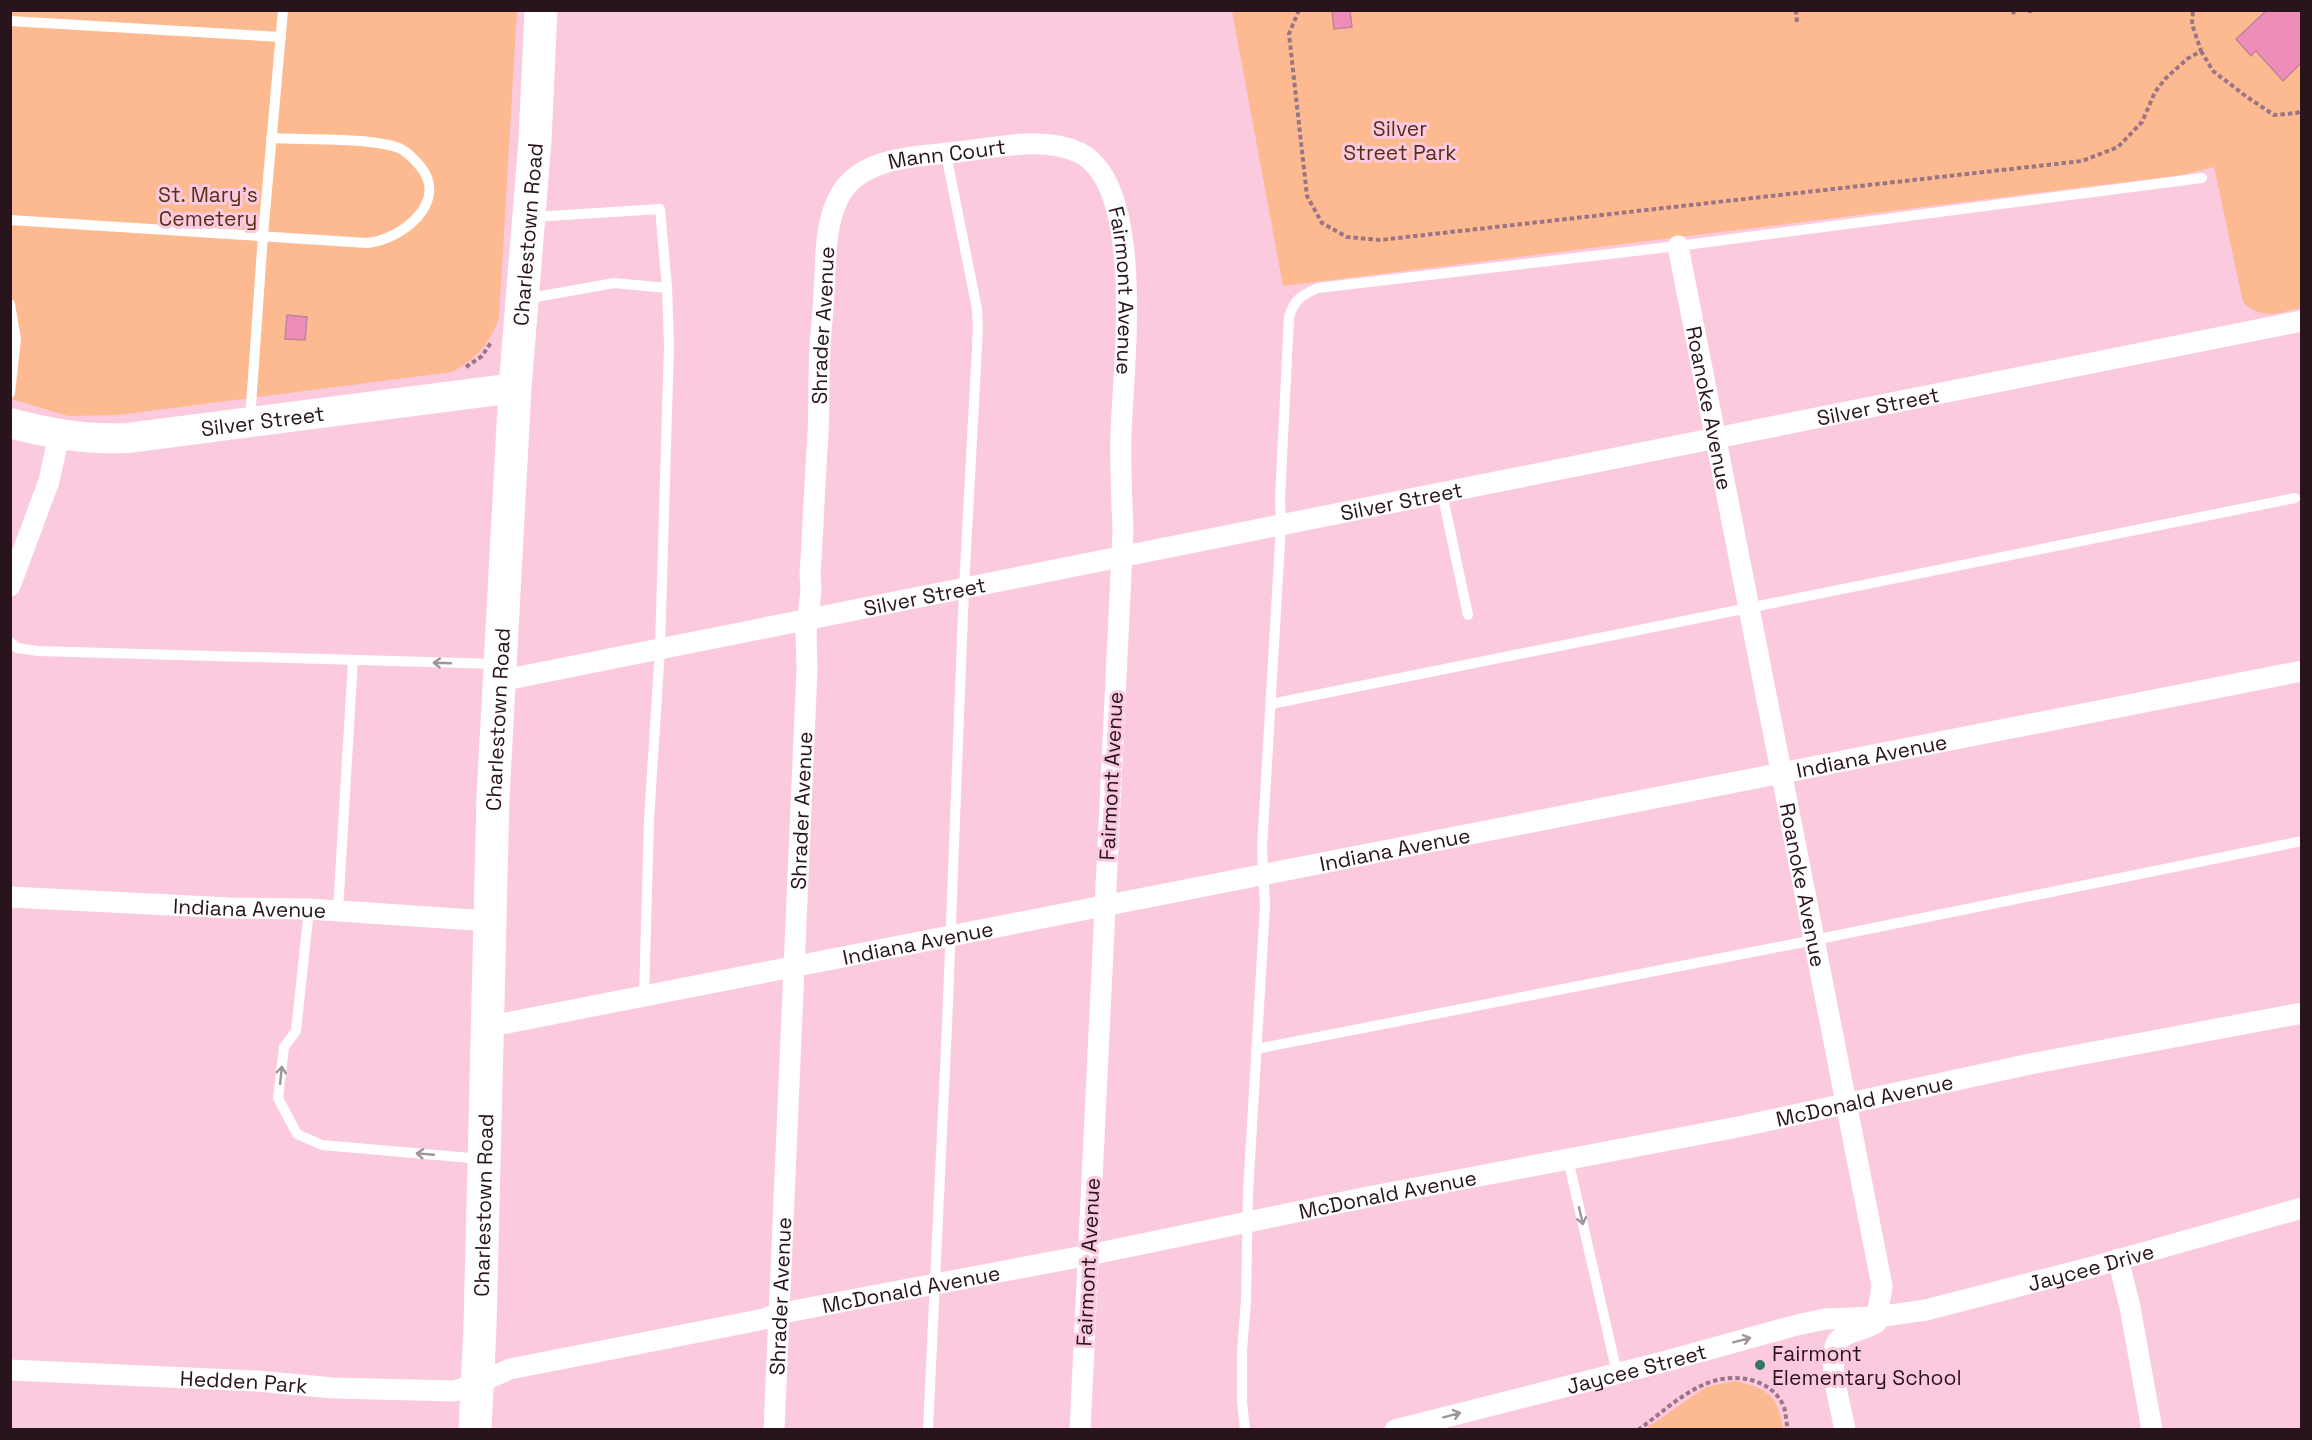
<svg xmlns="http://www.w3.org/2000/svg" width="2312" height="1440" font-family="'Space Grotesk',sans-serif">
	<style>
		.green { fill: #fdba91 }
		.building { fill: #ed8db8; stroke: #bf849e; stroke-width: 1.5 }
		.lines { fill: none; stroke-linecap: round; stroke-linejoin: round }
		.path { stroke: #9a7585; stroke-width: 4; stroke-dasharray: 4.5 3; stroke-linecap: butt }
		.service { stroke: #fff; stroke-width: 10 }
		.minor { stroke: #fff; stroke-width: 21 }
		.secondary { stroke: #fff; stroke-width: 30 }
		.primary { stroke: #fff; stroke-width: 33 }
		.oneway { stroke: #9f9599 }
		.poi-dot { fill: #367563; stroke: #fccadf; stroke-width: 2 }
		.labels { text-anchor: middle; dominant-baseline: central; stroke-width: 6; stroke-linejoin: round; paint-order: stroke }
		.park-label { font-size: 21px; fill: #543019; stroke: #fccadf }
		.street-label { font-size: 21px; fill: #29131d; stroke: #fccadf }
		.poi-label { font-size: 21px; fill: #29131d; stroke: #fccadf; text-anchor: start }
	</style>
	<rect width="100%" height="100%" fill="#fccadf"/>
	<!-- green -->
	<g class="green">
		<path d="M10 11H517L499 318C490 344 476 359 452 372L118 415 68 416 11 399Z"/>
		<path d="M1232 11H2301V308C2278 313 2262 321 2243 302L2214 167 2182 175 1283 286Z"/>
		<path d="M1735 1381C1767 1388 1778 1395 1783 1429H1645L1706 1387Z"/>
	</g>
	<!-- building -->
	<g class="building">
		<polygon points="1332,10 1350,10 1352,27 1334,29"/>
		<polygon points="2267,10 2301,10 2301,63 2283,81 2256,51 2251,56 2236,39"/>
		<polygon points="287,315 307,317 305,340 285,339"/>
	</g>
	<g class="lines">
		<!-- path -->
		<g class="path">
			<polyline points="1299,10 1289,34 1307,196 1322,223 1347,237 1380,240 2082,161 2118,147 2142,122 2155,92 2166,78 2187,59 2201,51 2192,24 2193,10"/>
			<polyline points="1796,10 1797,24"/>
			<polyline points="2013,10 2014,15"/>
			<polyline points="2030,10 2030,13"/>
			<polyline points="2047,10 2047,11"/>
			<polyline points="2201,51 2213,71 2247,97 2274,115 2296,113 2302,111"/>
			<polyline points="466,367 482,356 492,341"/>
			<path d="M1638 1430C1659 1415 1680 1395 1703 1385 1730 1372 1771 1376 1784 1407 1786 1413 1786 1422 1788 1430"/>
		</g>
		<!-- service -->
		<g class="service">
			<polyline points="10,21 281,37"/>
			<polyline points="533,217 660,209 667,288"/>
			<path d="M10 220 367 243C401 240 450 202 420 166 414 159 408 152 399 148 370 137 305 140 271 138"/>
			<polyline points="525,299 614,283 667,288 669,345 660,649 649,820 644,996"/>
			<polyline points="10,304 16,339 10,393"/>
			<polyline points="250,420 263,235 283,10"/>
			<polyline points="1442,493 1468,615"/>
			<polyline points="10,642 17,648 38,651 497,664"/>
			<polyline points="1271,704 2295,498"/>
			<polyline points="309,909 296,1031 284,1047 278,1098 297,1134 322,1145 482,1159"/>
			<polyline points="338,911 353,660"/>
			<polyline points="1256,1049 1814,940 2302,841"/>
			<polyline points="1568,1159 1617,1373"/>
			<polyline points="928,1430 947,1026 964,588 978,328 977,309 946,154"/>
			<path d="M1245 1430 1242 1401V1351L1246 1300 1248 1193 1265 906 1262 847 1281 525 1280 498 1289 317C1294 300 1301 295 1318 288L1678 246 2202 178"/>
		</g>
		<!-- minor -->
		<g class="minor">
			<path id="s1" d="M1678 246 1882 1286 1876 1323C1865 1330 1846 1331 1838 1341 1825 1356 1842 1411 1845 1430"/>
			<polyline points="10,586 49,481 59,435"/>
			<path id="s2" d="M499 681 2302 321"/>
			<path id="s3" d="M10 897 230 908 309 909 489 921"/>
			<path id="s4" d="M486 1027 2302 671"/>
			<polyline points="2118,1259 2130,1307 2152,1430"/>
			<path id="s5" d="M10 1370 257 1381 333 1388 454 1391 476 1384 510 1369 764 1319 777 1314 1089 1255 1368 1197 1743 1126 2030 1064 2302 1013"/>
			<path id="s6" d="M774 1430 807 669 806 633 811 590 810 574C813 533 814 492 817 450 820 416 818 381 820 347 821 330 823 313 824 295 826 264 824 227 838 199 858 156 917 157 957 152 996 148 1043 135 1080 153 1146 187 1123 369 1121 434 1120 466 1122 499 1123 532L1080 1430"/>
			<path id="s7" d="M1395 1430 1663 1362 1797 1325 1825 1319 1877 1317 1926 1310 2089 1268 2302 1208"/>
		</g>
		<!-- secondary -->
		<path class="secondary" id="s8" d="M10 423C50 434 87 440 128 438L515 388"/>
		<!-- primary -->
		<path class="primary" id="s9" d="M475 1430 480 1327 493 797 515 388 535 140 541 10"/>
	</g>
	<!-- one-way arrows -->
	<defs><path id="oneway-shaft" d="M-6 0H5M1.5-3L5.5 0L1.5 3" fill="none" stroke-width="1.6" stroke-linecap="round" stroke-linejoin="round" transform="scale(1.5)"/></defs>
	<g class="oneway">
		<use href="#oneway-shaft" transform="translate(442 663) rotate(-178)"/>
		<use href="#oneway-shaft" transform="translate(281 1075) rotate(-84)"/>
		<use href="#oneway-shaft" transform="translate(425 1154) rotate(-175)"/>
		<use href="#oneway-shaft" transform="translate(1581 1216) rotate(77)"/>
		<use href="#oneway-shaft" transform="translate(1742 1340) rotate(-15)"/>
		<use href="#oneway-shaft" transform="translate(1452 1415) rotate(-15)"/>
	</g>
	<!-- markers -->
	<circle class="poi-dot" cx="1760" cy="1365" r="6"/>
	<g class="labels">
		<!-- park labels -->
		<g class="park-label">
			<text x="1400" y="128">Silver<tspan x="1400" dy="24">Street Park</tspan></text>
			<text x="208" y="194">St. Mary's<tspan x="208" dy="24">Cemetery</tspan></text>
		</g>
		<!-- street labels -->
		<g class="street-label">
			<text stroke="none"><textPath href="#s6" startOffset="1358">Mann Court</textPath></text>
			<text stroke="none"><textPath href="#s9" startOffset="1197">Charlestown Road</textPath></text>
			<text stroke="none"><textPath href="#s6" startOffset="1644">Fairmont Avenue</textPath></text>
			<text stroke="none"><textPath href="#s6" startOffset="1106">Shrader Avenue</textPath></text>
			<text stroke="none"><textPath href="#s2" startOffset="1406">Silver Street</textPath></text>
			<text stroke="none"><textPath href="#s1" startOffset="165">Roanoke Avenue</textPath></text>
			<text stroke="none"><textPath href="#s8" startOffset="255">Silver Street</textPath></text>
			<text stroke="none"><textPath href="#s2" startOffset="920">Silver Street</textPath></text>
			<text stroke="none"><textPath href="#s2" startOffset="434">Silver Street</textPath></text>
			<text stroke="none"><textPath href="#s9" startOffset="711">Charlestown Road</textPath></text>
			<text stroke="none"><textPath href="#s4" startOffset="1412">Indiana Avenue</textPath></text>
			<text transform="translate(1111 776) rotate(-87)">Fairmont Avenue</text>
			<text stroke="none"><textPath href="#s6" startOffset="620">Shrader Avenue</textPath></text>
			<text stroke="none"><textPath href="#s4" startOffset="926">Indiana Avenue</textPath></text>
			<text stroke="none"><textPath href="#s1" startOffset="651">Roanoke Avenue</textPath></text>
			<text stroke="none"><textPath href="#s3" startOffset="240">Indiana Avenue</textPath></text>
			<text stroke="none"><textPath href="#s4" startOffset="440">Indiana Avenue</textPath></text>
			<text stroke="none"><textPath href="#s5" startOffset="1886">McDonald Avenue</textPath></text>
			<text stroke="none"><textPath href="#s5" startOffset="1400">McDonald Avenue</textPath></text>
			<text stroke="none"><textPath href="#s9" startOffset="225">Charlestown Road</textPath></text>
			<text transform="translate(1088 1262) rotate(-87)">Fairmont Avenue</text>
			<text stroke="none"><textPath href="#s7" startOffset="716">Jaycee Drive</textPath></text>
			<text stroke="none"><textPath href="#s5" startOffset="914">McDonald Avenue</textPath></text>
			<text stroke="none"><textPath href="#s6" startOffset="134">Shrader Avenue</textPath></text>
			<text stroke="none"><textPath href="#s7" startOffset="249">Jaycee Street</textPath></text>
			<text stroke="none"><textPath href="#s5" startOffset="234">Hedden Park</textPath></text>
		</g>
		<!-- poi labels -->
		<g class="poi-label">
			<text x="1772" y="1353">Fairmont<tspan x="1772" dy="24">Elementary School</tspan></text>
		</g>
	</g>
	<!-- border -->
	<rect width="2312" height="1440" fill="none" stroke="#29131d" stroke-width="24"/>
</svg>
